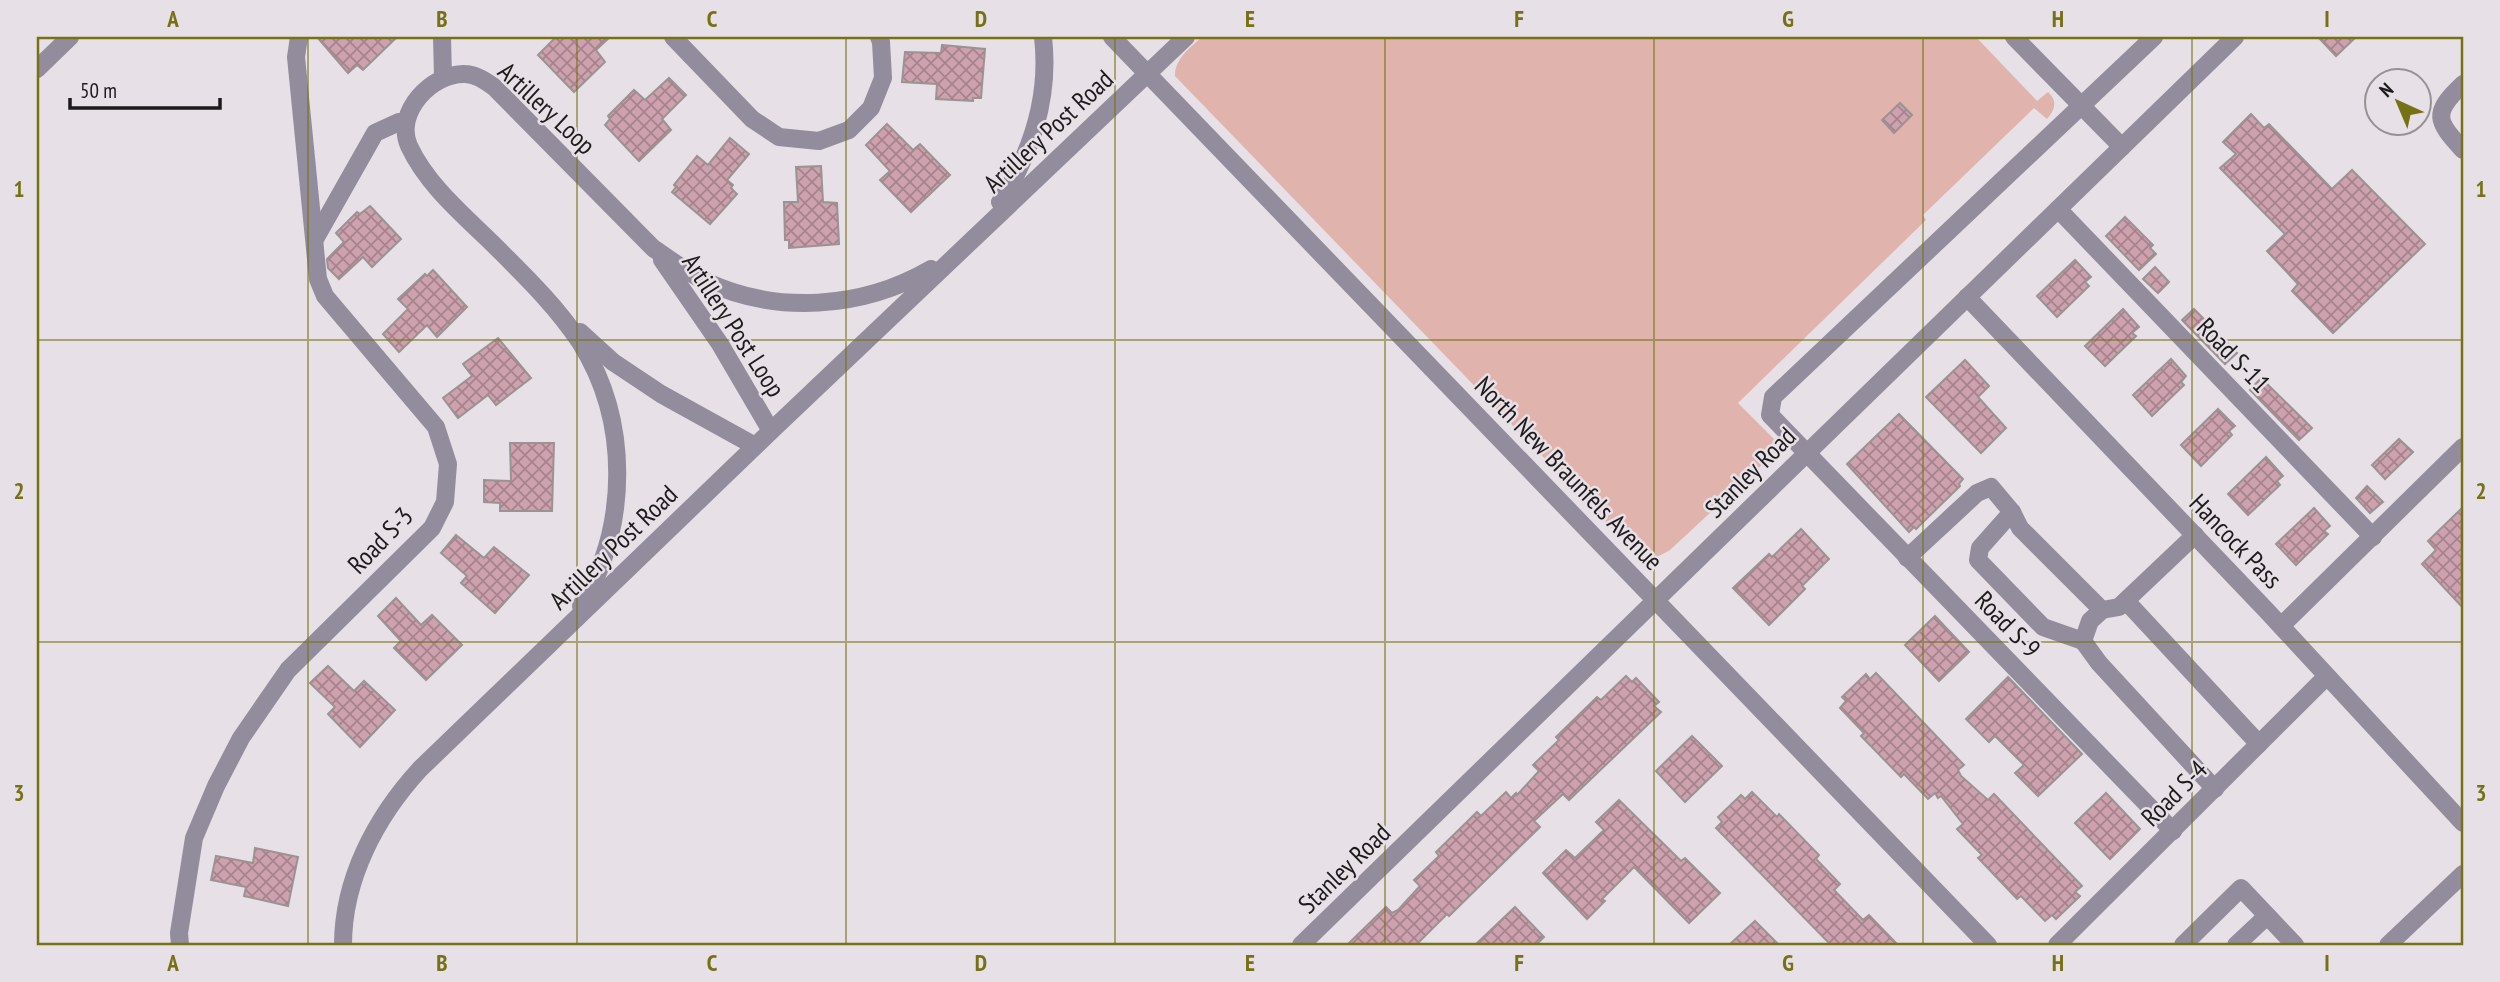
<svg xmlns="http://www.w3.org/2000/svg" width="2500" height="982" font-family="'PT Sans Narrow',sans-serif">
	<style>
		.green { fill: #e1b3ad }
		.building { fill: url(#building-cross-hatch); stroke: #9b9294; stroke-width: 2 }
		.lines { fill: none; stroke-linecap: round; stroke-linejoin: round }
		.minor { stroke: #938c9c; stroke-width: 18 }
		.grid { fill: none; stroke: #757114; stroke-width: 2; stroke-opacity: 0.55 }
		.labels { text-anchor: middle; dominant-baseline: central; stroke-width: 5; stroke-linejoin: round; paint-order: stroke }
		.street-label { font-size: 26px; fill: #1d1a1c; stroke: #e7e0e6 }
		.neatline { fill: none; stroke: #757114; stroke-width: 2.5 }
		.grid-label { font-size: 23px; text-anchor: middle; font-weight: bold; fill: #757114 }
	</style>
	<defs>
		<pattern id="building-cross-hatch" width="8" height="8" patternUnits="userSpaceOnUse" patternTransform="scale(1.75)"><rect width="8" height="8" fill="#cda1ae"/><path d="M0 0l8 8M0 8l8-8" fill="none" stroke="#a6828d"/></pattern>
	</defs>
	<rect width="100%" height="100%" fill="#e7e0e6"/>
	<!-- green -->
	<path class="green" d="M1202 37H1976L2037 101 2048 92C2058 101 2055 110 2047 119L2034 108 1923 215 1926 220 1738 403 1780 445V448L1670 550C1657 557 1650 562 1637 554L1175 76C1175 58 1190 48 1202 37Z"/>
	<!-- building -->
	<g class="building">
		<polygon points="317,37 397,37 363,70 357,65 348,73"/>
		<polygon points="556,37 610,37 596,50 605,62 574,92 538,55"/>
		<polygon points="2318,37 2356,37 2336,56"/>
		<polygon points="942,45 985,49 981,98 973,98 973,101 936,99 937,84 902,82 905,52 941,53"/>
		<polygon points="669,78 686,95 662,119 671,130 639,161 605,125 610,119 608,116 634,90 645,100"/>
		<polygon points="1900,103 1912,115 1894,133 1882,120"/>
		<polygon points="2251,114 2264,128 2269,124 2332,189 2352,170 2425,244 2333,333 2292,291 2298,284 2267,251 2285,234 2220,168 2236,154 2223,142"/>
		<polygon points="887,124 913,150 920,144 950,175 911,212 880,180 890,171 866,145"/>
		<polygon points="730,138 749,154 727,180 733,185 731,188 737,194 710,224 672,192 676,187 674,185 697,156 708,165"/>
		<polygon points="821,166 823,202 837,203 839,244 789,248 789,240 785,240 784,202 798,202 796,167"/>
		<polygon points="370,206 401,239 372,267 363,257 339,279 328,268 327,259 344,242 336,233 357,212 360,214"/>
		<polygon points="2125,217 2153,245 2150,248 2156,254 2139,270 2106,236"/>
		<polygon points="2075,260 2091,277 2085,282 2089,286 2057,317 2037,296"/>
		<polygon points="2155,267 2169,282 2158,293 2143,279"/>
		<polygon points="433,270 467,307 437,337 427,325 399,352 383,334 408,309 398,299 425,274 427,276"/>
		<polygon points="2123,309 2139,327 2132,333 2136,336 2105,366 2085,346"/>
		<polygon points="2194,309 2237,353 2225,364 2182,320"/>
		<polygon points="498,338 531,378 496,405 488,395 458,418 443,398 472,376 463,364"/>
		<polygon points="2171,359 2186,376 2181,382 2184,385 2152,416 2133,395"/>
		<polygon points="1965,360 1989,386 1978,397 2006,428 1981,453 1926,397"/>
		<polygon points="2261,378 2312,428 2299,440 2250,390"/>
		<polygon points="2218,409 2235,426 2229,431 2232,435 2201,466 2181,445"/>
		<polygon points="1899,414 1963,479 1959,484 1960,486 1916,529 1914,527 1909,532 1847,464"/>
		<polygon points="2399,439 2413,452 2385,479 2372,465"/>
		<polygon points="510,443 554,443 552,511 500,511 500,503 484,502 484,480 511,481"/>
		<polygon points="2266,457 2283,476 2277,481 2280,485 2248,515 2228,494"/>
		<polygon points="2367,486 2383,502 2370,513 2356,498"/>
		<polygon points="2463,507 2463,608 2422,564 2436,550 2428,541"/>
		<polygon points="2314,508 2330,526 2324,531 2328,534 2296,565 2276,544"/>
		<polygon points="1801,529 1829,559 1802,586 1805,589 1769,625 1733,588 1769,554 1772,557"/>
		<polygon points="456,535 484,558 494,547 529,575 495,613 461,583 467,576 441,553"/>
		<polygon points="396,598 421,625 432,615 462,645 426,680 394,648 401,641 378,616"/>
		<polygon points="1935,616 1969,652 1939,681 1905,645"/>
		<polygon points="328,666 354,691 364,681 395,710 360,747 328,714 335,707 310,683"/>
		<polygon points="1876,673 1964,765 1958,770 1961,776 1988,800 1994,794 2082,886 2075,892 2080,896 2056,919 2052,915 2045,921 2021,896 2017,899 1978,858 1982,855 1957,829 1963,824 1941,796 1938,798 1935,793 1928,799 1904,774 1901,777 1861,736 1864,733 1840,708 1846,701 1842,697 1866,674 1870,679"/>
		<polygon points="1626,676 1632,682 1636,678 1659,702 1654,706 1661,712 1569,800 1563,794 1534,821 1540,827 1449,916 1447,914 1416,945 1347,945 1386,907 1392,913 1398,910 1420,886 1414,880 1439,856 1436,852 1477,812 1481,816 1506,792 1511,798 1516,793 1517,795 1539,771 1533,765 1559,740 1556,737 1597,697 1601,700"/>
		<polygon points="2008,677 2082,754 2038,796 2015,773 2024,765 1995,736 1989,742 1966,719"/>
		<polygon points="1692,736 1722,766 1685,802 1656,771"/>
		<polygon points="1752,792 1777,817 1779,814 1819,855 1816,859 1840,884 1834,890 1863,920 1869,915 1898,945 1831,945 1716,828 1722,822 1718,817 1741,795 1745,799"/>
		<polygon points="2106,793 2140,829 2110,859 2075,823"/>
		<polygon points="1619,800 1681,861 1685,858 1720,893 1689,923 1634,867 1602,899 1605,901 1587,919 1543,873 1566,850 1575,858 1604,830 1596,822"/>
		<polygon points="255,848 298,857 288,906 244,896 246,887 211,880 216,856 253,863"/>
		<polygon points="1515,907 1544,937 1536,945 1475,945"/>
		<polygon points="1755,921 1779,945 1729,945"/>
	</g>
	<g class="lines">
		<!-- minor -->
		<g class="minor">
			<polyline points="442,37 443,77"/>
			<polyline points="673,37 752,119 779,137 819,141 849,130 871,108 883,78 881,42 879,37"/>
			<polyline points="1112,37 1988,945"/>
			<polyline points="2014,37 2122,147"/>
			<polyline points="2154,37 1773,397 1770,415 2173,831"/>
			<polyline points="37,69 70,37"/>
			<path d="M2463 84C2431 114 2437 121 2463 150"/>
			<path d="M1000 202C1032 152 1050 97 1043 37"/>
			<polyline points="2058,209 2373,537"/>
			<polyline points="315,239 375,133 399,122 406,124"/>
			<polyline points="662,260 720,344 771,431"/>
			<polyline points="1967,297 2267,611 2463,823"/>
			<polyline points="580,332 613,362 661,394 755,446"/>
			<polyline points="2012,512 1980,548 1978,560 2043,627 2083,641"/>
			<polyline points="1907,558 1977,493 1991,487 2012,512 2020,528 2102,610 2119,607 2195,535"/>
			<polyline points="2126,601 2259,744"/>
			<path d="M581 606C629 526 630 421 580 342 558 309 531 282 503 254 471 221 429 189 409 146 394 112 432 73 465 74 475 74 486 81 494 87L653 248C669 259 685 271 703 280 775 315 862 309 931 269"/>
			<polyline points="2102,610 2090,621 2083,641 2099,663 2215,789"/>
			<polyline points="2281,626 2463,447"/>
			<polyline points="180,945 179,933 194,838 216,786 241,738 288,670 432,528 445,502 448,464 436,427 325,296 318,279 296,57 299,37"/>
			<path d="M343 945C343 879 376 817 420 769L771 431 1186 37"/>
			<polyline points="1301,945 2235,37"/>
			<polyline points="2057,945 2327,676"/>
			<polyline points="2183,945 2241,888 2295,945"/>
			<polyline points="2236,945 2267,916"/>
			<polyline points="2388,945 2463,874"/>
		</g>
	</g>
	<!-- grid -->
	<path class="grid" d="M308 37V945M577 37V945M846 37V945M1115 37V945M1385 37V945M1654 37V945M1923 37V945M2192 37V945M37 340H2463M37 642H2463"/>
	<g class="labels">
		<!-- street labels -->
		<g class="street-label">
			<text transform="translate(547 108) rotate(43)">Artillery Loop</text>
			<text transform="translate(1048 131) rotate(-43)">Artillery Post Road</text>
			<text transform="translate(734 325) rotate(57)">Artillery Post Loop</text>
			<text transform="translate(2234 355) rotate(46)">Road S-11</text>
			<text transform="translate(1750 472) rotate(-45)">Stanley Road</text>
			<text transform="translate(1569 473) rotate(46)">North New Braunfels Avenue</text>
			<text transform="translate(380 540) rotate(-46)">Road S-3</text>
			<text transform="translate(2236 541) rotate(46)">Hancock Pass</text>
			<text transform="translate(613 547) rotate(-44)">Artillery Post Road</text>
			<text transform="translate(2008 624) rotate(46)">Road S-9</text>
			<text transform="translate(2174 793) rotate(-45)">Road S-4</text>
			<text transform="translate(1344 868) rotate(-44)">Stanley Road</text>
		</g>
	</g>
	<!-- border -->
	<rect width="2500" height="982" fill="none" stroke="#e7e0e6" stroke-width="77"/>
	<!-- north arrow -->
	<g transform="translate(2398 102) rotate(316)"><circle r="33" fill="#e7e0e6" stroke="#969195" stroke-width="2"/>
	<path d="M0-5L12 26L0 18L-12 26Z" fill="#757114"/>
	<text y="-10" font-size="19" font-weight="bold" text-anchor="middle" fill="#1d1a1c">N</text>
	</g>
	<!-- scale -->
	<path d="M70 98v10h150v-10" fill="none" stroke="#1d1a1c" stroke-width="3.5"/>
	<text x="80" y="98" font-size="21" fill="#1d1a1c" stroke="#e7e0e6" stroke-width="5" paint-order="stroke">50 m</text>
	<rect x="38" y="38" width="2424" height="906" class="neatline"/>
	<g class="grid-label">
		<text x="173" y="27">A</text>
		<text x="442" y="27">B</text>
		<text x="712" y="27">C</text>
		<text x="981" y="27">D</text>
		<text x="1250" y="27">E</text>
		<text x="1519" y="27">F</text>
		<text x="1788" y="27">G</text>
		<text x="2058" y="27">H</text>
		<text x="2327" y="27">I</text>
		<text x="19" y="197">1</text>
		<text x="2481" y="197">1</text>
		<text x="19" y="499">2</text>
		<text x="2481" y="499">2</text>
		<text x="19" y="801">3</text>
		<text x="2481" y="801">3</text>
		<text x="173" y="971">A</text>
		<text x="442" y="971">B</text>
		<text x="712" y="971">C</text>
		<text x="981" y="971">D</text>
		<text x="1250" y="971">E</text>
		<text x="1519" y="971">F</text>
		<text x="1788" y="971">G</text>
		<text x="2058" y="971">H</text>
		<text x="2327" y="971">I</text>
	</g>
</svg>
